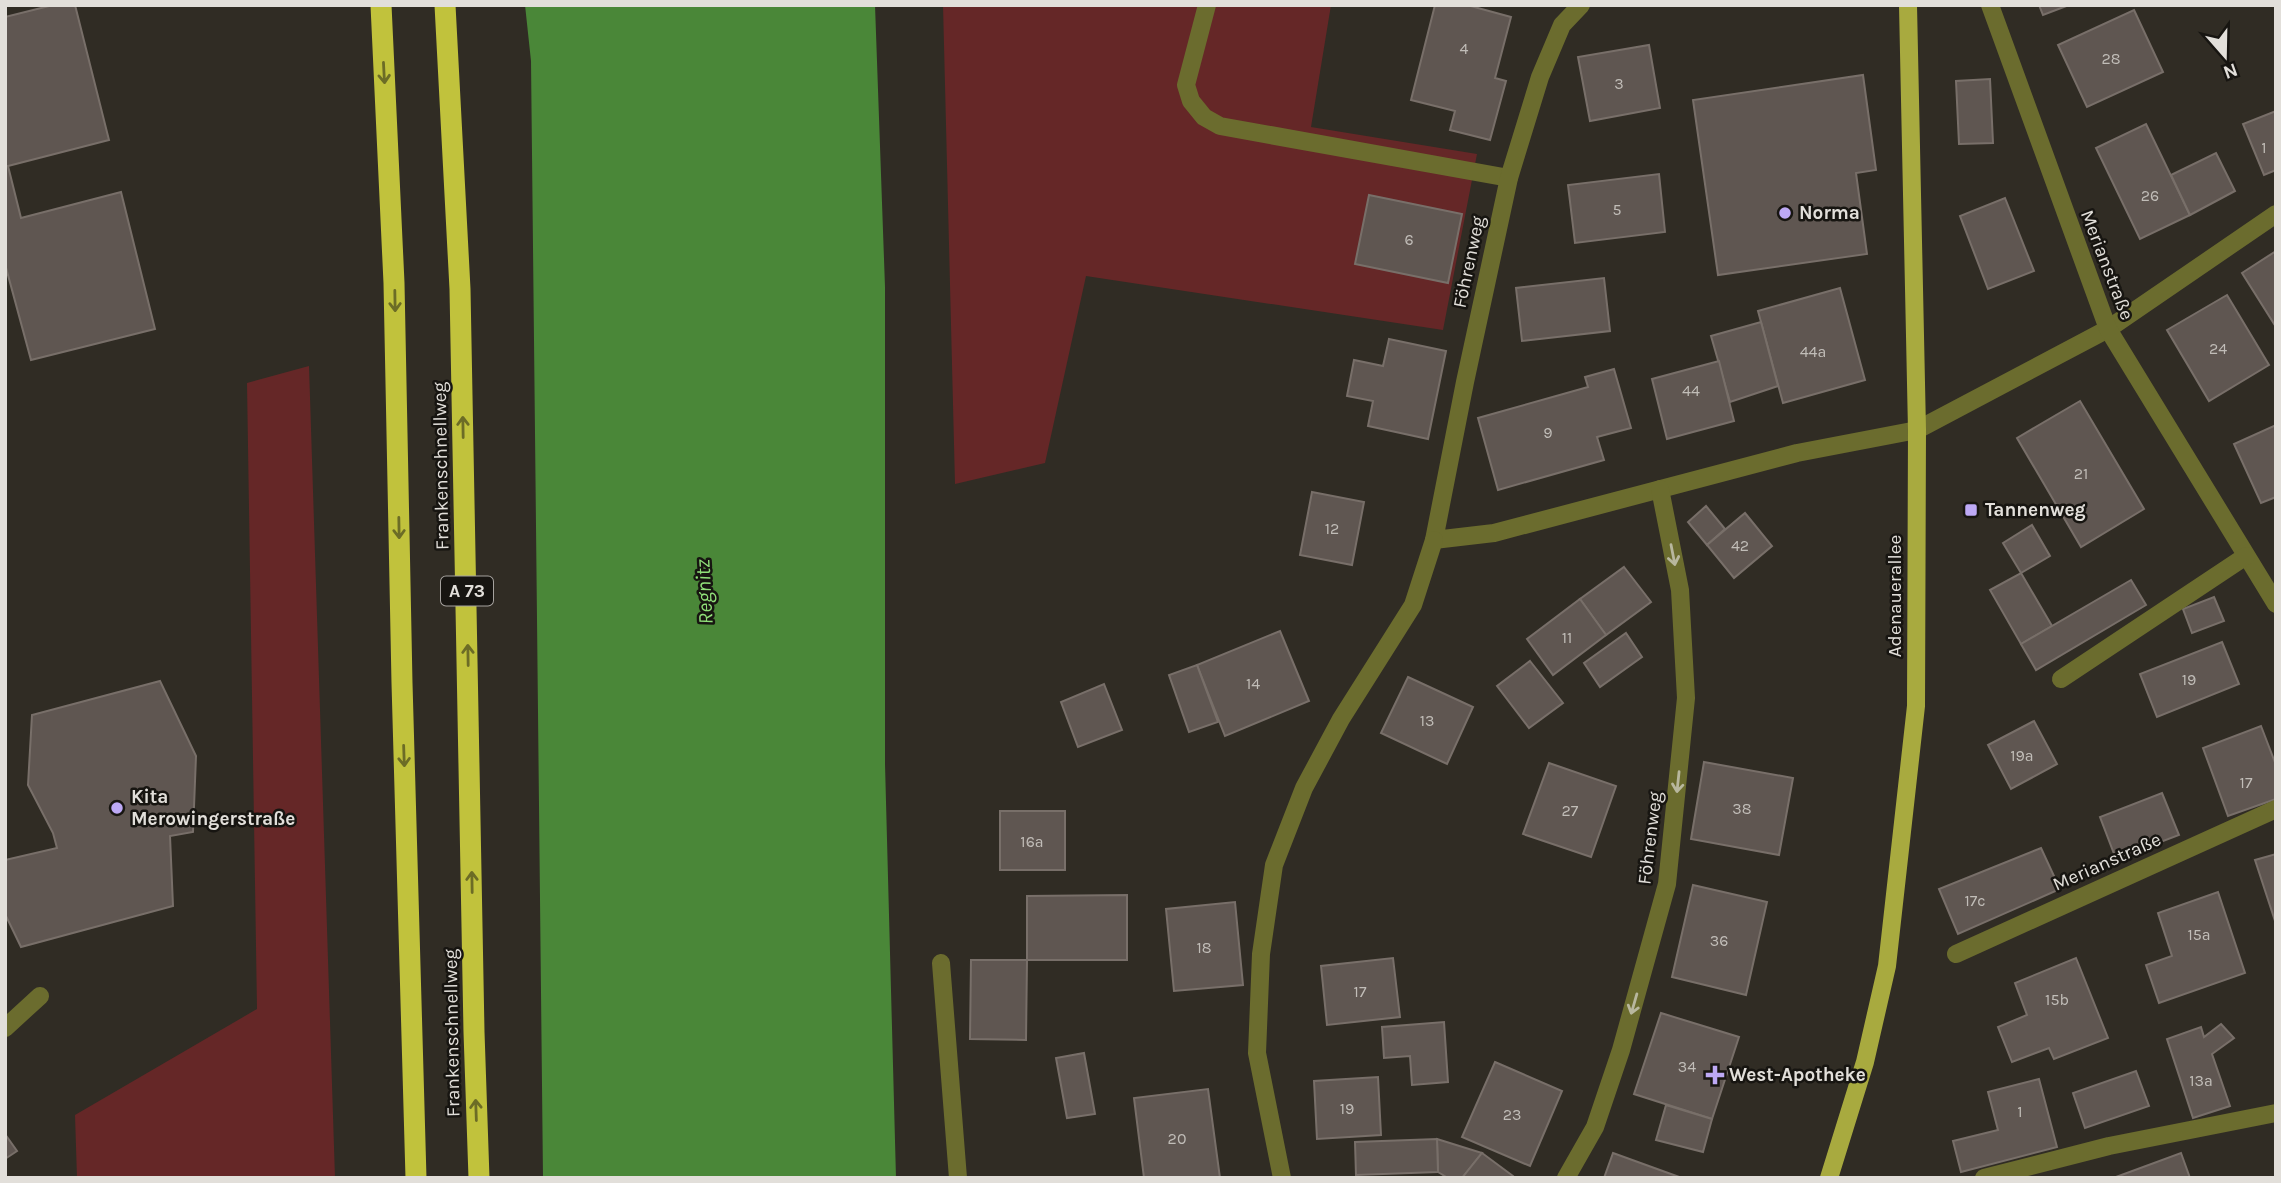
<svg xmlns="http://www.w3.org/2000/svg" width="2281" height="1183" font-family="Karla,sans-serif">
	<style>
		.green { fill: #652727 }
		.water { fill: #4a8738 }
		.building { fill: #5f5651; stroke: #786f69; stroke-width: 2 }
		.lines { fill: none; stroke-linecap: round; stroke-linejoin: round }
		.minor { stroke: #6b6c2e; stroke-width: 18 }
		.major { stroke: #a8aa3f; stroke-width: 18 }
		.highway { stroke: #c1c23c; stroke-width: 21 }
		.oneway { stroke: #6c6c26 }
		.oneway2 { stroke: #b8b79e }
		.poi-dot { fill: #bda9f5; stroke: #171511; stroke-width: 2.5 }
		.labels { text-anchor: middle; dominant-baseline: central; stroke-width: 5; stroke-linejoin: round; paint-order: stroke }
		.number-label { font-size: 16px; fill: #c1bdb8 }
		.shield { fill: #171511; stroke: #a5a29e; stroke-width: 2 }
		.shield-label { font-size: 18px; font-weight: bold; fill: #e2dfda }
		.poi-label { font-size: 19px; font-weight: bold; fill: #e2dfda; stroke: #171511; text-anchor: start }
		.street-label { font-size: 19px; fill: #e2dfda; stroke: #171511 }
		.water-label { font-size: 21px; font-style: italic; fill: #90e079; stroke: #171511 }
	</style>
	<rect width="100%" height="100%" fill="#302c24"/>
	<!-- green -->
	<g class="green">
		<polygon points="943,5 1331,5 1311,127 1477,154 1443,330 1086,276 1045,463 955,484"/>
		<polygon points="309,366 335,1178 77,1178 75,1115 257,1009 247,383"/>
	</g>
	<!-- water -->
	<polygon class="water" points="525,5 875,5 885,287 885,764 896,1178 543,1178 531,61"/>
	<!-- building -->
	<g class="building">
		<polygon points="53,5 75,5 109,140 8,166 21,218 121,192 155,329 31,360 5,264 5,17"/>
		<polygon points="1435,5 1467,5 1511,17 1495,78 1506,81 1490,140 1450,130 1455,111 1411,100"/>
		<polygon points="2039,5 2069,5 2043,15"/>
		<polygon points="2134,10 2163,72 2087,107 2058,45"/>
		<polygon points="1649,45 1660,108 1590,121 1578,57"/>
		<polygon points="1863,75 1876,170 1856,173 1867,254 1718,275 1693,100"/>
		<polygon points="1990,79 1993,143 1959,144 1956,81"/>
		<polygon points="2276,111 2276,170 2264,175 2243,124"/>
		<polygon points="2146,124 2190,215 2140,239 2096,148"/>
		<polygon points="2216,153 2235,191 2190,215 2171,175"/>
		<polygon points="1659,174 1665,232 1575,243 1568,185"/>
		<polygon points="1369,195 1462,214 1448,283 1355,264"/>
		<polygon points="2005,198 2034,271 1988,289 1960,216"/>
		<polygon points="2276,251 2276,327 2242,273"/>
		<polygon points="1604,278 1610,331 1522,341 1516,288"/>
		<polygon points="1840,288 1865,380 1783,403 1758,311"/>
		<polygon points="2227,295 2269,365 2209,401 2167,330"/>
		<polygon points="1761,322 1778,386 1730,402 1711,336"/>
		<polygon points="1389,339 1446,351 1428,439 1368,426 1373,401 1347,396 1354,360 1383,366"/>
		<polygon points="1719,361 1734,421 1667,439 1652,379"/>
		<polygon points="1614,369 1631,428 1597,437 1604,460 1498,490 1478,418 1588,387 1585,377"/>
		<polygon points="2080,401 2144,509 2081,547 2017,438"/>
		<polygon points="2276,425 2276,497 2261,503 2234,444"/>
		<polygon points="1312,492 1364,502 1352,565 1300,555"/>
		<polygon points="1706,506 1725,529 1707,545 1688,522"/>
		<polygon points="1745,513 1772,546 1734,578 1707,545"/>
		<polygon points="2032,525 2050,556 2021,573 2003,543"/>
		<polygon points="1624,567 1651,602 1606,635 1580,599"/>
		<polygon points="2021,573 2052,626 2021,644 1990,590"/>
		<polygon points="2131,580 2146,605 2036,670 2021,644"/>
		<polygon points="2214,597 2224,621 2192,633 2183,609"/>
		<polygon points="1580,599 1606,635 1553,675 1527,639"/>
		<polygon points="1280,631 1309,701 1225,736 1197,665"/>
		<polygon points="1626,633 1642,657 1600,687 1584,663"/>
		<polygon points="2222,642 2239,684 2157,717 2140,674"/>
		<polygon points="1530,661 1563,703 1529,728 1497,686"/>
		<polygon points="1197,665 1218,722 1189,732 1169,675"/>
		<polygon points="1408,677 1473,707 1447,764 1381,733"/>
		<polygon points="160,681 196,756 193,832 170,836 173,906 21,947 5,914 5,860 57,848 53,833 28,785 32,715"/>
		<polygon points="1104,684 1122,730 1078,747 1061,702"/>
		<polygon points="2034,721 2057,764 2011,789 1988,745"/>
		<polygon points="2261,726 2276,765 2276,799 2228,816 2203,748"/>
		<polygon points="1704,762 1793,778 1779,855 1691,839"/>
		<polygon points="1549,763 1616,786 1591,857 1523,834"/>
		<polygon points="2162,793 2179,835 2116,859 2100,817"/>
		<rect x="1000" y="811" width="65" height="59"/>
		<polygon points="2041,848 2060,889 1958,934 1939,889"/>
		<polygon points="2276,854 2276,924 2255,860"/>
		<polygon points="1693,885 1767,902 1746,995 1672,977"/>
		<polygon points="2218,892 2245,973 2159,1003 2146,965 2172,956 2158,913"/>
		<polygon points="1127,895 1127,960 1027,960 1027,896"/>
		<polygon points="1235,902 1243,985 1174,991 1166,909"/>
		<polygon points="1393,958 1400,1017 1327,1025 1321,966"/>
		<polygon points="2076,958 2108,1038 2054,1059 2049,1048 2012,1062 1998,1027 2027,1015 2015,983"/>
		<polygon points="971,960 1027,960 1026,1040 970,1039"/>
		<polygon points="1661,1013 1739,1037 1712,1119 1634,1094"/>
		<polygon points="1444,1022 1448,1082 1412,1085 1410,1056 1384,1058 1382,1027"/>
		<polygon points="2221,1024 2234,1038 2212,1054 2230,1106 2193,1118 2167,1039 2201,1027 2204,1037"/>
		<polygon points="1084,1053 1095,1114 1067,1118 1056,1058"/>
		<polygon points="1495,1062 1562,1091 1530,1166 1462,1137"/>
		<polygon points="2136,1071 2149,1106 2085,1128 2073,1093"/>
		<polygon points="1378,1077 1381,1135 1317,1139 1314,1081"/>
		<polygon points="2039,1079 2057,1147 1961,1172 1953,1141 1998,1130 1988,1092"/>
		<polygon points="1208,1089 1220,1178 1144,1178 1134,1098"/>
		<polygon points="1666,1105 1712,1119 1703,1152 1656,1140"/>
		<polygon points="5,1134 17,1151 5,1159"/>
		<polygon points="1437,1139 1482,1153 1462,1178 1448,1178 1438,1172"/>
		<polygon points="1437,1139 1438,1172 1356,1175 1355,1142"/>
		<polygon points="1482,1153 1513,1176 1512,1178 1462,1178"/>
		<polygon points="1613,1153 1682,1178 1604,1178"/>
		<polygon points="2181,1153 2190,1178 2116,1177"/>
	</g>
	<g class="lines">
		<!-- minor -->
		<g class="minor">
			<polyline points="1207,5 1186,85 1191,101 1204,117 1220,126 1509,178"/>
			<polyline points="1581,5 1562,25 1540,77 1509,178 1465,382 1434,540 1494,533 1797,453 1917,430 2108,329 2276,214"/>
			<polyline points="1990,5 2108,329 2276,604"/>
			<polyline points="2061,679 2246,556"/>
			<polyline points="1956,954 2276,809"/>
			<polyline points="941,963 958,1178"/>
			<polyline points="5,1028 40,996"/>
			<polyline points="1282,1178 1257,1053 1261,954 1274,865 1304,788 1341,719 1413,605 1434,540"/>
			<polyline points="1566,1178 1595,1127 1621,1050 1667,884 1686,698 1680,590 1660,489"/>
			<polyline points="1984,1178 2109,1146 2276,1113"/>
		</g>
		<!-- major -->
		<polyline class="major" points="1829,1178 1865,1062 1887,966 1916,706 1917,430 1908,5"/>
		<!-- highway -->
		<g class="highway">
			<polyline points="381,5 394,283 402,683 416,1178"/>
			<polyline points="445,5 460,289 474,1032 479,1178"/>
		</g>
	</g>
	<!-- one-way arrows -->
	<defs><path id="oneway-shaft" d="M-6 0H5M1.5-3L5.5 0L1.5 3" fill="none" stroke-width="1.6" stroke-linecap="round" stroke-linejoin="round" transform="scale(1.75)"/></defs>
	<g class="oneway">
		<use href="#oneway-shaft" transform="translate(384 73) rotate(87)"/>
		<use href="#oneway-shaft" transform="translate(395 301) rotate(89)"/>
		<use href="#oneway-shaft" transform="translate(463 427) rotate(-91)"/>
		<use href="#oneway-shaft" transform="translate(399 528) rotate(89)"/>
		<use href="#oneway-shaft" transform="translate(468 655) rotate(-91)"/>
		<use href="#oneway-shaft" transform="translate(404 756) rotate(88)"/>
		<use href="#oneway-shaft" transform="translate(472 882) rotate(-91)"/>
		<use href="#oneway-shaft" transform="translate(476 1110) rotate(-92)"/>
	</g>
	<g class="oneway2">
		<use href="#oneway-shaft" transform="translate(1673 555) rotate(79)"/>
		<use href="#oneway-shaft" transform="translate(1678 782) rotate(96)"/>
		<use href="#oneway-shaft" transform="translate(1634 1004) rotate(106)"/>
	</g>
	<!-- markers -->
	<g class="poi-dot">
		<circle cx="1785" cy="213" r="7"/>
		<rect x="1964" y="503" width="14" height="14" rx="3.5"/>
		<circle cx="117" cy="808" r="7"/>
		<path d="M1711.5 1064.5h7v7h7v7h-7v7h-7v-7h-7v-7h7z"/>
	</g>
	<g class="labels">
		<!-- number labels -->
		<g class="number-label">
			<text x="1464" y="48">4</text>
			<text x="2111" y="58">28</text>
			<text x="1619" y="83">3</text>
			<text x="2264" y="147">1</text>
			<text x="2150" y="195">26</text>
			<text x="1617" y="209">5</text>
			<text x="1409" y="239">6</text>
			<text x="2218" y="348">24</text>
			<text x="1813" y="351">44a</text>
			<text x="1691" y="390">44</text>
			<text x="1548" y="432">9</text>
			<text x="2081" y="473">21</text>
			<text x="1332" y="528">12</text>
			<text x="1740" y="545">42</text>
			<text x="1567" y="637">11</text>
			<text x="2189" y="679">19</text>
			<text x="1253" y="683">14</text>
			<text x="1427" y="720">13</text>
			<text x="2022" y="755">19a</text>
			<text x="2246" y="782">17</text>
			<text x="1742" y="808">38</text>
			<text x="1570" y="810">27</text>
			<text x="1032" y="841">16a</text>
			<text x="1975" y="900">17c</text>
			<text x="2199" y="934">15a</text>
			<text x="1719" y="940">36</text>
			<text x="1204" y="947">18</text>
			<text x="1360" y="991">17</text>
			<text x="2057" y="999">15b</text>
			<text x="1687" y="1066">34</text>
			<text x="2201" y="1080">13a</text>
			<text x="1347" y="1108">19</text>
			<text x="2020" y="1111">1</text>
			<text x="1512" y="1114">23</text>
			<text x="1177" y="1138">20</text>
		</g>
		<!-- shield labels -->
		<rect class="shield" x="441" y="576.5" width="52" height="29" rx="5"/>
		<g class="shield-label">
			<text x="467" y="591">A 73</text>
		</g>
		<!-- poi labels -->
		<g class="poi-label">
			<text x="1799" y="213">Norma</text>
			<text x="1985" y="510">Tannenweg</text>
			<text x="131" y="797">Kita<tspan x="131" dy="22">Merowingerstraße</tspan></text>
			<text x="1729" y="1075">West-Apotheke</text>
		</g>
		<!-- street labels -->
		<g class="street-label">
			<text transform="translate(1469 262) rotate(-78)">Föhrenweg</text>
			<text transform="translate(2107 265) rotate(69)">Merianstraße</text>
			<text transform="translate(441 466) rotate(-91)">Frankenschnellweg</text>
			<text transform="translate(1895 596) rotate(-90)">Adenauerallee</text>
			<text transform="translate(1650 838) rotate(-83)">Föhrenweg</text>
			<text transform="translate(2107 862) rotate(-24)">Merianstraße</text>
			<text transform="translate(452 1033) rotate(-91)">Frankenschnellweg</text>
		</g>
		<!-- water labels -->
		<g class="water-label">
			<text transform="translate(704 592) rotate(-93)">Regnitz</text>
		</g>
	</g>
	<!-- border -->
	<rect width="2281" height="1183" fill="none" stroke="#e2dfda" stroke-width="14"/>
	<!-- north arrow -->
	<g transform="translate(2225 56) rotate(160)" stroke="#171511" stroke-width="5" paint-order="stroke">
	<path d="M0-5L12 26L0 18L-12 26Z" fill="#e2dfda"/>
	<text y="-10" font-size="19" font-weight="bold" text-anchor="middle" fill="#e2dfda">N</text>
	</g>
</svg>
